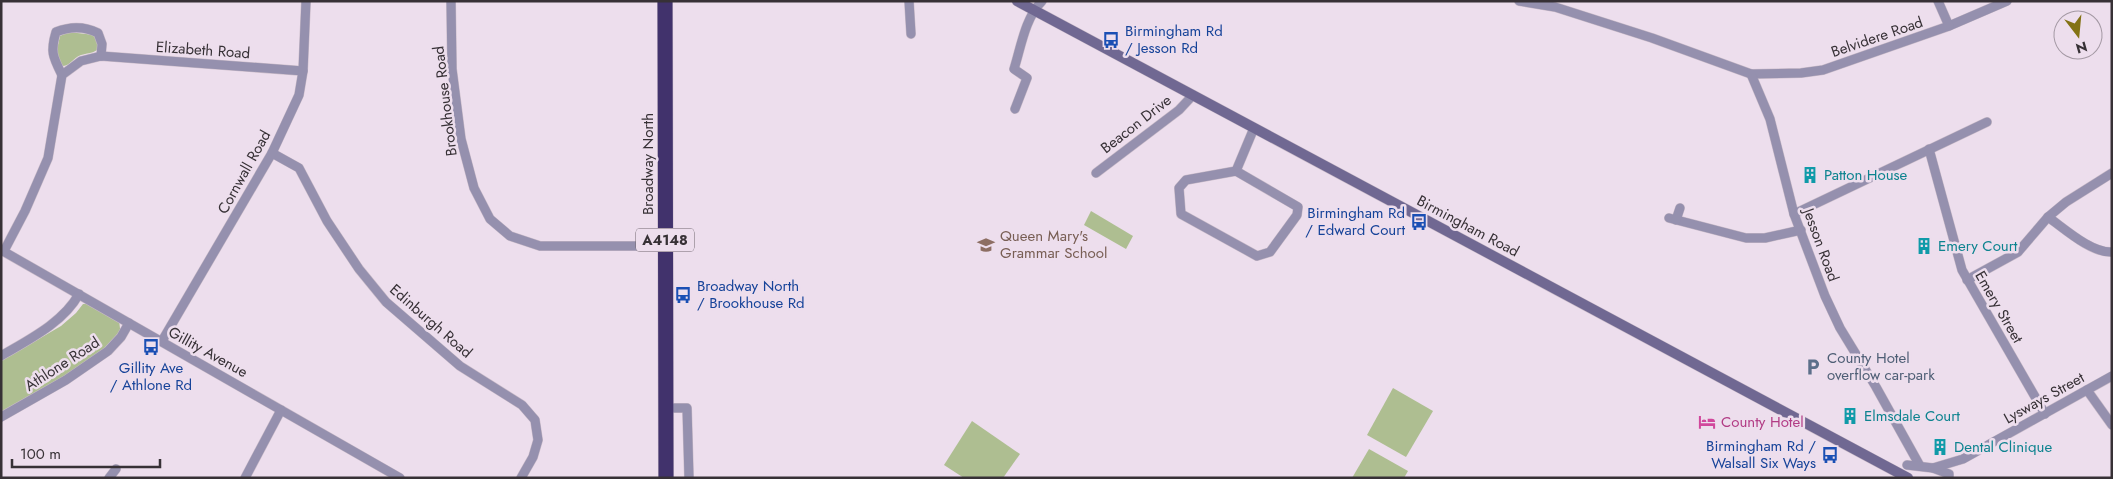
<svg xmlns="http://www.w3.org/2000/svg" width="2113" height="479" font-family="Jost,sans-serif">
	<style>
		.green { fill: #aebe91 }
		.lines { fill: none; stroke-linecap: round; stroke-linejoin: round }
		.street-casing { stroke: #c9bbc8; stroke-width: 10 }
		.secondary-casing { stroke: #c9bbc8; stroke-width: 11 }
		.highway-casing { stroke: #c9bbc8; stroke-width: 16 }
		.street { stroke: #9590ae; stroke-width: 9 }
		.secondary { stroke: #706892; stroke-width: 10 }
		.highway { stroke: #41326c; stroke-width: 15 }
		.labels { text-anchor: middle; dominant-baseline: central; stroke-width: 5; stroke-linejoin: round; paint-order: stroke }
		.shield { fill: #eddeed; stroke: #6e656d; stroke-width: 1 }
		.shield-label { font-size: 14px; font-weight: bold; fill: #373136 }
		.transit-label { font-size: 15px; fill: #164399; stroke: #eddeed; text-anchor: start }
		.street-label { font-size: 15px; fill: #373136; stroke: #eddeed }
		.culture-label { font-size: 15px; fill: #0d838f; stroke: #eddeed; text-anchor: start }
		.education-label { font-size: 15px; fill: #785e54; stroke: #eddeed; text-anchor: start }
		.service-label { font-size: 15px; fill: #4e5e75; stroke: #eddeed; text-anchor: start }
		.hotel-label { font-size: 15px; fill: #b23c85; stroke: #eddeed; text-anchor: start }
	</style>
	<rect width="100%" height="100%" fill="#eddeed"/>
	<!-- green -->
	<g class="green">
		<path d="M68 32 95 35 100 44 97 50C91 54 87 53 81 55 72 58 71 67 60 66L55 58 60 36Z"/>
		<polygon points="1091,211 1133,236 1126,249 1084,225"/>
		<polygon points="83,304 89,304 119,320 121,337 71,374 1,415 1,361 61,326 76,313"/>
		<polygon points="1393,388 1433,411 1406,457 1367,435"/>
		<polygon points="972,421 1020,454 1003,478 964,478 944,465"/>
		<polygon points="1369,449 1408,471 1404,478 1352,478"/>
	</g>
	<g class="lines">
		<!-- street casing -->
		<g class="street-casing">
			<g id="street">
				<polyline points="451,1 452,69 461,139 474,188 490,219 510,236 540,246 665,246"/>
				<polyline points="909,1 911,34"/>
				<polyline points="1519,1 1555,7 1652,38 1751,74 1801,73 1823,70 1949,26 2007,1"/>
				<polyline points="1938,1 1949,26"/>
				<polyline points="1751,74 1770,119 1794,214 1825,296 1840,328 1876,387 1920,466"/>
				<path d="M62 75C53 57 50 52 56 32 71 26 84 26 98 33L102 44 101 56"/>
				<path d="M1015 109 1027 78 1014 69C1021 47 1025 18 1042 1"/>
				<polyline points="1929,149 1962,270 2045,414"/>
				<polyline points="272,153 299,168 327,221 359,269 386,302 460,366 522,405 535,420 538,440 533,457 521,478"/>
				<polyline points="1236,171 1186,180 1179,188 1181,214 1257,256 1270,252 1297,215 1298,207 1236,171 1254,128"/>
				<polyline points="1096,173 1179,110 1193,95"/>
				<polyline points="1794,214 1987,122"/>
				<path d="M2048 217C2065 229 2091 253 2112 252"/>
				<polyline points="1669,218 1746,238 1765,238 1801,230"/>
				<polyline points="1676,220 1680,208"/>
				<polyline points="1,250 400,478"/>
				<polyline points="4,251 25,211 48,158 62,75 81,61 101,56 303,71"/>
				<polyline points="1967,280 2018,252 2048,217 2066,202 2112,173"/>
				<polyline points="162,341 272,153 299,95 303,71 306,1"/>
				<path d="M1 356C28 340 63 323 79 294"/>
				<polyline points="2087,390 2112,425"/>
				<polyline points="666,408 687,408 689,478"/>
				<polyline points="1,417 66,380 108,351 121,337 129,323"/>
				<polyline points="1907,465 1933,468 1949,474 1949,478"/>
				<polyline points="1933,468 1963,459 2112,376"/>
				<polyline points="109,478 116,469"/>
				<polyline points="245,478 281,410"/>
			</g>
		</g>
		<!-- secondary casing -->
		<g class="secondary-casing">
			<polyline id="secondary" points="1017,1 1908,478"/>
		</g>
		<!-- highway casing -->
		<g class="highway-casing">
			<polyline id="highway" points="665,1 666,478"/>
		</g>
		<!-- street -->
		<use href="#street" class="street"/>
		<!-- secondary -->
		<use href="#secondary" class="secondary"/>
		<!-- highway -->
		<use href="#highway" class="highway"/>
	</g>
	<!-- icons -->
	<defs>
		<g id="bus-bare" transform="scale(1.35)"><path d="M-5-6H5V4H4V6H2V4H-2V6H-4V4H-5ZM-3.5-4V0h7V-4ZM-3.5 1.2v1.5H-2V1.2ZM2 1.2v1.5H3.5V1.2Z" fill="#1a4fb4" stroke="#eddeed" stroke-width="2.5" paint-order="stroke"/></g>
		<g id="building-bare" transform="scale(1.35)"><path d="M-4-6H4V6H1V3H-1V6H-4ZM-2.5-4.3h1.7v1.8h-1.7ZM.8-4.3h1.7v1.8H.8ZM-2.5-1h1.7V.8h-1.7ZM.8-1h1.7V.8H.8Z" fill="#0f9aa8" stroke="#eddeed" stroke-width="2.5" paint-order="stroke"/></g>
		<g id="school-bare" transform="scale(1.35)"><path d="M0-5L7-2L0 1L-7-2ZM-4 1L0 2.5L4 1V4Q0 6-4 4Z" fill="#8d6e63" stroke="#eddeed" stroke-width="2.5" paint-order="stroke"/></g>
		<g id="parking-bare" transform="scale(1.35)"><path d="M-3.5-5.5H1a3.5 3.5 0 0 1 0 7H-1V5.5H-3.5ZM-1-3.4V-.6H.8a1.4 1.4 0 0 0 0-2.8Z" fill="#5c6f8a" stroke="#eddeed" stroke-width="2.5" paint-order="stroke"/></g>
		<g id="hotel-bare" transform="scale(1.35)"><path d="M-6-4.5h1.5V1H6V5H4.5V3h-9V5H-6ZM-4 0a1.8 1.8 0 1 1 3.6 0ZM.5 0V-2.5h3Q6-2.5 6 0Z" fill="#d1479c" stroke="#eddeed" stroke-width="2.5" paint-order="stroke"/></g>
	</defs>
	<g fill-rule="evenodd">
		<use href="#bus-bare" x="1111" y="40"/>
		<use href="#building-bare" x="1810" y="175"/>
		<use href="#bus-bare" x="1419" y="222"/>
		<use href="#school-bare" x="986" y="245"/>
		<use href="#building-bare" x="1924" y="246"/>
		<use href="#bus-bare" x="683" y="295"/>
		<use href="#bus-bare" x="151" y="347"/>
		<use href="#parking-bare" x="1813" y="367"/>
		<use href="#building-bare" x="1850" y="416"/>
		<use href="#hotel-bare" x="1707" y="422"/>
		<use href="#building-bare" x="1940" y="447"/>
		<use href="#bus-bare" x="1830" y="455"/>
	</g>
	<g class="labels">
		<!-- shield labels -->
		<rect class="shield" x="636" y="228.5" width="58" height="23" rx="4"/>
		<g class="shield-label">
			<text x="665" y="240">A4148</text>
		</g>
		<!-- transit labels -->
		<g class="transit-label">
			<text x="1125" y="31">Birmingham Rd<tspan x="1125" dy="17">/ Jesson Rd</tspan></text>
			<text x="1405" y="213" text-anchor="end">Birmingham Rd<tspan x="1405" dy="17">/ Edward Court</tspan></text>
			<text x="697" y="286">Broadway North<tspan x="697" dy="17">/ Brookhouse Rd</tspan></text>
			<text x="151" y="368" text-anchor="middle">Gillity Ave<tspan x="151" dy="17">/ Athlone Rd</tspan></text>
			<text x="1816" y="446" text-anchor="end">Birmingham Rd /<tspan x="1816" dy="17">Walsall Six Ways</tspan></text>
		</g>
		<!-- street labels -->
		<g class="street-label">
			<text transform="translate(1877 37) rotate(-19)">Belvidere Road</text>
			<text transform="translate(203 50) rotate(4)">Elizabeth Road</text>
			<text transform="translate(445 101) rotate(-97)">Brookhouse Road</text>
			<text transform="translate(1136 124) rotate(-38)">Beacon Drive</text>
			<text transform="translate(648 164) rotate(-90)">Broadway North</text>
			<text transform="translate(244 172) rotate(-61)">Cornwall Road</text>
			<text transform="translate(1468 226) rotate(28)">Birmingham Road</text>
			<text transform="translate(1821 245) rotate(70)">Jesson Road</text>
			<text transform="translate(1999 307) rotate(60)">Emery Street</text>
			<text transform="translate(431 321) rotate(41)">Edinburgh Road</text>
			<text transform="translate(208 352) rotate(29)">Gillity Avenue</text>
			<text transform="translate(62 364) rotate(-33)">Athlone Road</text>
			<text transform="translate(2044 398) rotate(-29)">Lysways Street</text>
		</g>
		<!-- culture labels -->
		<g class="culture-label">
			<text x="1824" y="175">Patton House</text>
			<text x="1938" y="246">Emery Court</text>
			<text x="1864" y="416">Elmsdale Court</text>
			<text x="1954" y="447">Dental Clinique</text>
		</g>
		<!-- education labels -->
		<g class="education-label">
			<text x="1000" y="236">Queen Mary's<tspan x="1000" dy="17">Grammar School</tspan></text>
		</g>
		<!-- service labels -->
		<g class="service-label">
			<text x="1827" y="358">County Hotel<tspan x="1827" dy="17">overflow car-park</tspan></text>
		</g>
		<!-- hotel labels -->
		<g class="hotel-label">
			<text x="1721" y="422">County Hotel</text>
		</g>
	</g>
	<!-- border -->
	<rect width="2113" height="479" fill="none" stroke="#373136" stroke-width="5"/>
	<!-- north arrow -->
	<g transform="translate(2078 35) rotate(164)"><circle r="24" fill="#eddeed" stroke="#a499a4"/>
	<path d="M0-4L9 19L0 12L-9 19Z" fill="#837214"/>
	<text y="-8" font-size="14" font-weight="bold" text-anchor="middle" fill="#373136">N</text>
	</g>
	<!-- scale -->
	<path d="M12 459v8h148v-8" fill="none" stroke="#373136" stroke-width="2.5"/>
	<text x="20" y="459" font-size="15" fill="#373136" stroke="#eddeed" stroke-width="4" paint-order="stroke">100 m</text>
</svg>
